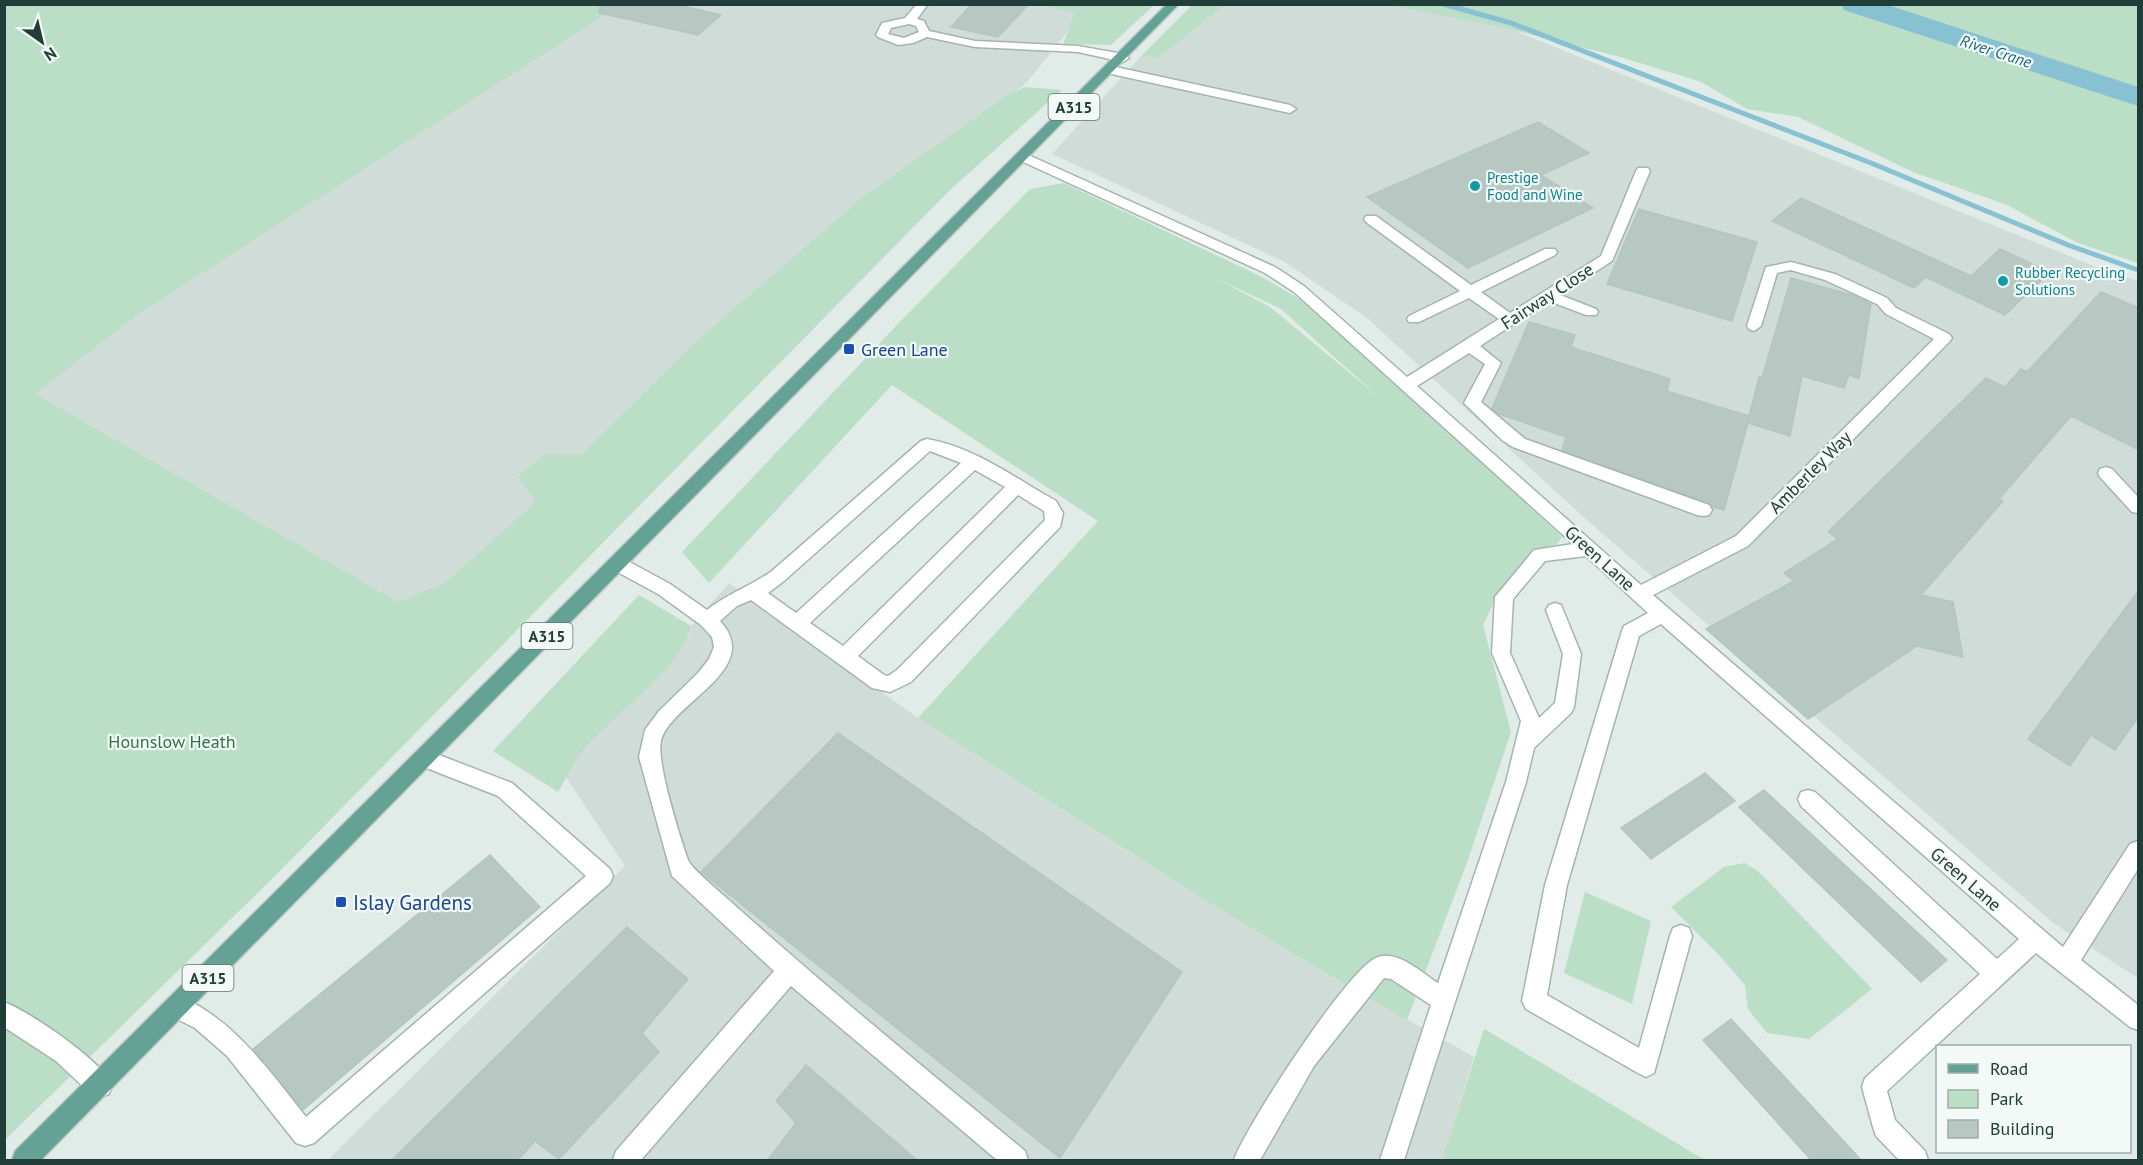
<svg xmlns="http://www.w3.org/2000/svg" width="2143" height="1165" font-family="'PT Sans',sans-serif">
	<style>
		.built { fill: #d0dcd7 }
		.green { fill: #badec6; fill-rule: evenodd }
		.lines { fill: none; stroke-linecap: round; stroke-linejoin: round }
		.stream { stroke: #88c2d2; stroke-width: 5 }
		.river { fill: #88c2d2; fill-rule: evenodd }
		.building { fill: #b7c7c1; stroke: #b4c6bf; stroke-width: 1.5 }
		.minor-casing { stroke: #a4b4af; stroke-width: 3 }
		.major-casing { stroke: #c1c9c7; stroke-width: 3 }
		.minor { fill: #fff; fill-rule: evenodd }
		.major { fill: #65a296; fill-rule: evenodd }
		.culture-dot { fill: #0f9aa8; stroke: #f2f9f6; stroke-width: 2 }
		.transit-dot { fill: #1a4fb4; stroke: #f2f9f6; stroke-width: 2 }
		.labels { text-anchor: middle; dominant-baseline: central; stroke-width: 4.5; stroke-linejoin: round; paint-order: stroke }
		.far-culture-label { font-size: 15px; fill: #0d838f; stroke: #f2f9f6; text-anchor: start }
		.far-water-label { font-size: 16px; font-style: italic; fill: #1a647a; stroke: #f2f9f6 }
		.shield { fill: #f2f9f6; stroke: #607570; stroke-width: 1.5 }
		.shield-label { font-size: 16px; font-weight: bold; fill: #213d37 }
		.street-label { font-size: 18px; fill: #213d37; stroke: #f2f9f6 }
		.transit-label { font-size: 18px; fill: #164399; stroke: #f2f9f6; text-anchor: start }
		.park-label { font-size: 18px; fill: #2b754c; stroke: #f2f9f6 }
		.near-transit-label { font-size: 21px; fill: #164399; stroke: #f2f9f6; text-anchor: start }
	</style>
	<rect width="100%" height="100%" fill="#e1ece8"/>
	<!-- built -->
	<g class="built">
		<polygon points="358,5 1089,5 1028,81 424,617 34,394 140,313"/>
		<polygon points="1225,5 1388,5 1513,30 2096,267 2138,281 2138,978 2053,923 1580,514 1366,317 1283,261 1052,154 1142,55 1158,58"/>
		<polygon points="729,583 918,718 1126,851 1337,980 1474,1057 1442,1160 328,1160 625,866 554,759 689,636 691,626"/>
	</g>
	<!-- green -->
	<g class="green">
		<polygon points="4,5 620,5 140,313 35,394 398,602 445,583 536,502 518,477 545,454 581,455 700,338 862,198 1006,96 1025,87 1062,90 951,189 275,876 5,1140"/>
		<polygon points="1043,5 1154,5 1111,45 1063,44 1075,13"/>
		<polygon points="1192,5 1225,5 1158,58 1142,55"/>
		<polygon points="1388,5 2138,5 2138,263 2078,243 2005,204 1913,172 1798,117 1747,109 1701,82 1624,58 1513,30"/>
		<path d="M1064 183 1260 276 1306 303 1348 338 1562 537 1516 597 1498 594 1483 625 1511 732 1468 860 1407 1020C1240 925 1080 821 918 718L1098 521 892 385 709 583 682 552 896 326 1030 189ZM1217 279 1281 309 1380 398 1270 307Z"/>
		<path d="M639 595 691 626C681 670 615 713 585 748 574 760 567 777 558 792L493 751Z"/>
		<polygon points="1745,863 1759,872 1872,989 1809,1039 1767,1033 1748,1009 1745,985 1719,955 1671,907 1724,867"/>
		<polygon points="1585,892 1651,921 1632,1004 1564,973"/>
		<polygon points="1484,1029 1498,1037 1705,1160 1442,1160"/>
	</g>
	<g class="lines">
		<!-- stream -->
		<polyline class="stream" points="1443,4 1511,23 1871,163 2068,245 2138,270"/>
		<!-- river -->
		<polygon class="river" points="1841,4 1885,4 2138,87 2138,106 1844,10"/>
	</g>
	<!-- building -->
	<g class="building">
		<polygon points="600,4 673,4 721,15 698,35 599,13"/>
		<polygon points="972,4 1029,4 998,37 951,27"/>
		<polygon points="1538,122 1589,153 1541,175 1593,208 1468,268 1367,197"/>
		<polygon points="1801,198 1971,276 2000,249 2050,272 2005,315 1926,277 1914,288 1772,221"/>
		<polygon points="1639,209 1757,242 1732,321 1607,284"/>
		<polygon points="1791,278 1852,295 1871,304 1859,379 1849,375 1844,388 1802,376 1790,436 1748,423 1724,510 1713,507 1710,503 1562,450 1566,437 1499,414 1492,408 1529,322 1575,335 1571,347 1670,379 1667,391 1749,416 1759,377 1762,378"/>
		<polygon points="2101,292 2139,308 2139,450 2071,416 1999,499 2003,501 1921,595 1953,602 1963,657 1917,646 1808,719 1706,629 1794,581 1784,573 1838,539 1828,532 1986,378 2005,387 2021,369 2027,372"/>
		<polygon points="2139,590 2139,716 2115,750 2091,735 2070,766 2028,739"/>
		<polygon points="838,733 1182,972 1060,1158 701,872"/>
		<polygon points="1705,773 1735,801 1651,859 1621,828"/>
		<polygon points="1764,790 1947,960 1921,982 1739,807"/>
		<polygon points="490,855 540,907 303,1110 253,1049"/>
		<polygon points="627,927 688,979 642,1033 659,1052 559,1159 535,1141 517,1161 391,1161"/>
		<polygon points="1731,1019 1862,1161 1812,1161 1703,1040"/>
		<polygon points="806,1065 918,1161 767,1161 796,1123 776,1101"/>
	</g>
	<g class="lines">
		<!-- minor casing -->
		<g class="minor-casing">
			<g id="minor">
				<path d="M917 4H928L917 19 924 21 929 31 975 41 1078 46 1123 54 1129 58 1123 62 1078 52 975 47 927 37 913 43 898 45 878 37 876 35 882 23 905 18ZM909 24 916 26 919 32 904 38 888 34 891 28Z"/>
				<polygon points="1111,66 1290,105 1296,109 1290,113 1107,73 1105,70"/>
				<path d="M1024 153 1275 267 1304 286 1407 377 1499 319 1469 298 1419 322H1409L1407 319 1409 316 1460 291 1366 222 1364 219 1366 216H1376L1471 285 1545 249H1555L1557 252 1555 255 1481 292 1510 313 1601 256 1636 171 1638 168H1648L1650 171 1612 261 1560 295 1596 309 1598 312 1596 315H1586L1549 301 1480 346 1501 363 1481 402 1525 439 1709 505 1712 510 1709 515 1703 516 1697 515 1513 447 1502 440 1464 403 1485 364 1469 353 1417 386 1641 585 1736 536 1934 339 1886 314 1877 304 1825 280 1791 270 1777 273 1761 326 1754 331 1749 329 1747 326 1766 267 1791 262 1835 274 1887 298 1896 308 1949 334 1952 338 1949 342 1748 546 1653 595 2063 947 2130 844 2138 841V869L2081 960 2138 1005V1030L2130 1027 2036 953 1887 1091 1895 1120 1925 1151 1928 1160H1899L1876 1136 1873 1127 1862 1087 1865 1078 1980 974 1801 806 1798 799 1801 792 1808 790 1815 792 1997 959 2019 939 1661 624 1639 636 1567 885 1547 995 1639 1048 1670 936 1673 928 1681 925 1689 928 1692 936 1654 1073 1646 1077 1638 1073 1526 1009 1522 1001 1545 885 1622 631 1624 626 1648 613 1586 556 1545 561 1513 599 1510 653 1539 718 1555 703 1563 654 1546 610 1549 605 1555 603 1561 605 1581 654 1574 707 1571 713 1534 748 1526 782 1404 1160H1380L1431 1005 1391 979 1384 978 1314 1066 1260 1160H1234C1244 1129 1350 965 1378 957 1398 950 1422 973 1438 983L1506 782 1521 721 1492 653 1495 597 1534 550 1573 544 1294 292 1265 273 1019 160 1018 157 1019 154Z"/>
				<path d="M927 439C974 447 1015 478 1056 501L1063 513 1060 527 911 682 890 692 872 688 751 600 737 606 720 621C765 669 670 703 661 741 656 762 680 837 688 860 692 870 730 900 740 910 833 993 929 1072 1025 1151L1028 1160H997L791 986 641 1160H613L616 1151 774 971 672 876 639 757 645 730 659 711 698 673 709 659 714 647 712 637 701 625 658 594 612 569 609 564 612 559 618 557 624 559 670 584 707 610C727 594 751 586 772 571L921 441ZM930 451 961 463 796 613 768 593 784 581ZM975 470 1005 487 843 646 810 623ZM1018 495 1044 511 1045 520 897 670 888 676 884 675 858 656Z"/>
				<polygon points="2106,467 2112,469 2138,497 2138,513 2132,512 2100,477 2098,473 2100,469"/>
				<path d="M426 750 512 783 610 869 613 876 610 883 314 1143 305 1146 296 1143 227 1056 195 1028 171 1016 167 1008 171 1000 179 996C235 1020 269 1071 306 1117L586 876 498 796 419 765 416 759 419 753Z"/>
				<path d="M4 1002C30 1012 102 1061 112 1085L109 1094 100 1097 91 1094 56 1061 4 1027Z"/>
			</g>
		</g>
		<!-- major casing -->
		<g class="major-casing">
			<polygon id="major" points="1167,4 1179,4 41,1160 12,1160 15,1151"/>
		</g>
		<!-- minor -->
		<use href="#minor" class="minor"/>
		<!-- major -->
		<use href="#major" class="major"/>
	</g>
	<!-- markers -->
	<g class="culture-dot">
		<circle cx="1475" cy="186" r="6"/>
		<circle cx="2003" cy="281" r="6"/>
	</g>
	<g class="transit-dot">
		<rect x="843" y="343" width="12" height="12" rx="3"/>
		<rect x="335" y="896" width="12" height="12" rx="3"/>
	</g>
	<g class="labels">
		<!-- far-culture labels -->
		<g class="far-culture-label">
			<text x="1487" y="177">Prestige<tspan x="1487" dy="17">Food and Wine</tspan></text>
			<text x="2015" y="272">Rubber Recycling<tspan x="2015" dy="17">Solutions</tspan></text>
		</g>
		<!-- far-water labels -->
		<g class="far-water-label">
			<text transform="translate(1996 51) rotate(18)">River Crane</text>
		</g>
		<!-- shield labels -->
		<g class="shield">
			<rect x="1048.5" y="94" width="51" height="26" rx="4.5"/>
			<rect x="521.5" y="623" width="51" height="26" rx="4.5"/>
			<rect x="182.5" y="965" width="51" height="26" rx="4.5"/>
		</g>
		<g class="shield-label">
			<text x="1074" y="107">A315</text>
			<text x="547" y="636">A315</text>
			<text x="208" y="978">A315</text>
		</g>
		<!-- street labels -->
		<g class="street-label">
			<text transform="translate(1547 296) rotate(-33)">Fairway Close</text>
			<text transform="translate(1810 472) rotate(-45)">Amberley Way</text>
			<text transform="translate(1600 558) rotate(42)">Green Lane</text>
			<text transform="translate(1966 879) rotate(41)">Green Lane</text>
		</g>
		<!-- transit labels -->
		<g class="transit-label">
			<text x="861" y="349">Green Lane</text>
		</g>
		<!-- park labels -->
		<g class="park-label">
			<text x="172" y="741">Hounslow Heath</text>
		</g>
		<!-- near-transit labels -->
		<g class="near-transit-label">
			<text x="353" y="902">Islay Gardens</text>
		</g>
	</g>
	<!-- border -->
	<rect width="2143" height="1165" fill="none" stroke="#213d37" stroke-width="12"/>
	<!-- legend -->
	<rect x="1936" y="1045" width="195" height="108" fill="#f2f9f6" stroke="#9eaeaa" stroke-width="1.5"/>
	<rect x="1948" y="1064" width="30" height="9" fill="#65a296" stroke="#9eaeaa" stroke-width="1.5"/>
	<text x="1990" y="1075" font-size="18" fill="#213d37">Road</text>
	<rect x="1948" y="1090" width="30" height="18" fill="#badec6" stroke="#9eaeaa" stroke-width="1.5"/>
	<text x="1990" y="1105" font-size="18" fill="#213d37">Park</text>
	<rect x="1948" y="1120" width="30" height="18" fill="#b7c7c1" stroke="#9eaeaa" stroke-width="1.5"/>
	<text x="1990" y="1135" font-size="18" fill="#213d37">Building</text>
	<!-- north arrow -->
	<g transform="translate(42 42) rotate(146)" stroke="#f2f9f6" stroke-width="4.5" paint-order="stroke">
	<path d="M0-4.5L10 22L0 15L-10 22Z" fill="#213d37"/>
	<text y="-9" font-size="16" font-weight="bold" text-anchor="middle" fill="#213d37">N</text>
	</g>
</svg>
